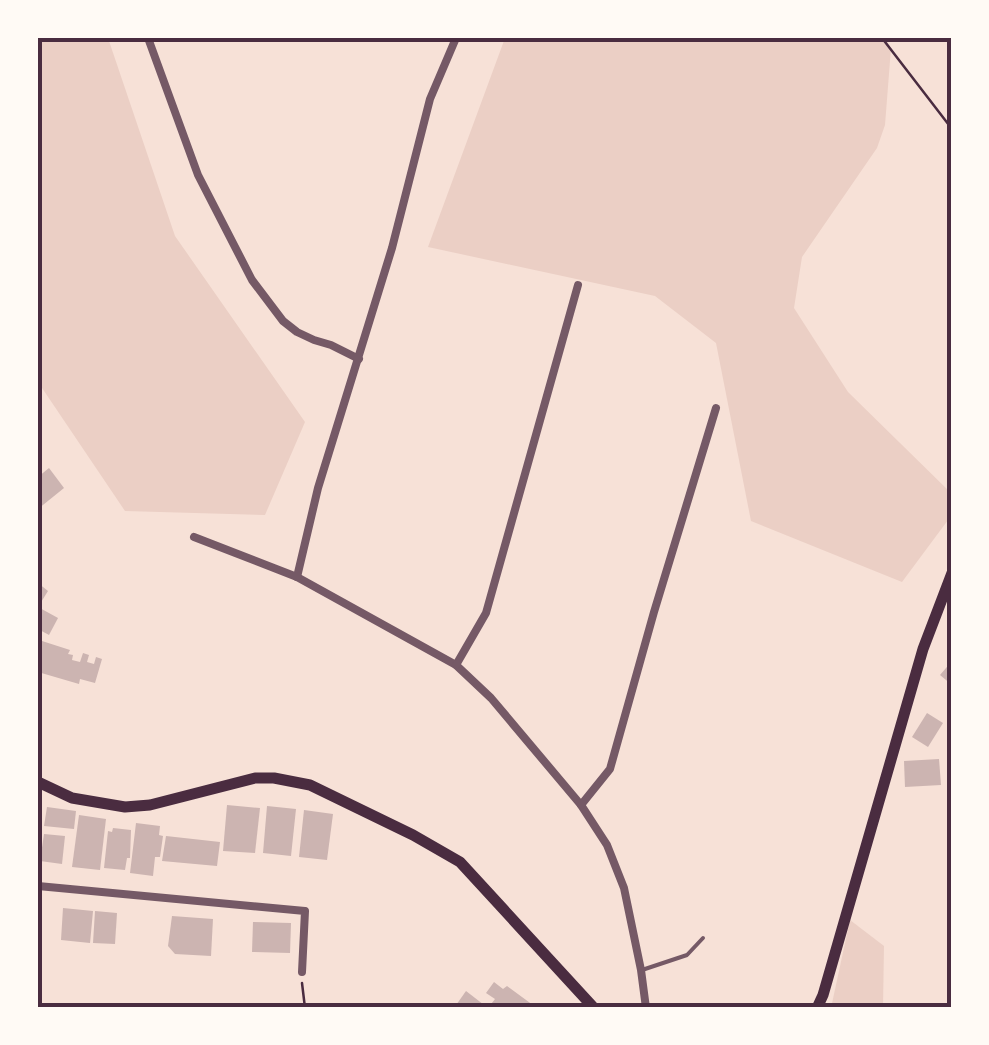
<svg xmlns="http://www.w3.org/2000/svg" width="989" height="1045" font-family="Cabin,sans-serif">
	<style>
		.green { fill: #ebcfc5 }
		.building { fill: #ccb4b1 }
		.lines { fill: none; stroke-linecap: round; stroke-linejoin: round }
		.path { stroke: #4a2c40; stroke-width: 2.5 }
		.service { stroke: #755966; stroke-width: 4 }
		.minor { stroke: #755966; stroke-width: 8 }
		.secondary { stroke: #4a2c40; stroke-width: 11 }
		.neatline { fill: none; stroke: #4a2c40; stroke-width: 4 }
	</style>
	<rect width="100%" height="100%" fill="#f7e1d7"/>
	<!-- green -->
	<g class="green">
		<polygon points="38,38 108,38 175,236 305,422 265,515 125,511 38,382"/>
		<polygon points="505,38 885,38 891,48 885,125 877,148 802,257 794,308 848,392 951,493 951,516 902,582 751,521 716,343 655,296 428,247"/>
		<polygon points="850,920 884,946 883,1007 831,1008"/>
	</g>
	<!-- building -->
	<g class="building">
		<polygon points="49,468 64,488 38,509 38,477"/>
		<polygon points="38,583 48,591 38,607"/>
		<polygon points="38,607 58,618 49,635 38,629"/>
		<polygon points="42,641 70,650 68,654 73,655 72,660 80,662 83,653 89,655 87,662 94,664 96,657 102,659 95,683 80,679 79,684 38,672 38,656"/>
		<polygon points="952,661 952,685 940,675"/>
		<polygon points="927,713 943,723 928,747 912,737"/>
		<polygon points="939,759 941,785 905,787 904,761"/>
		<polygon points="227,805 260,808 255,853 223,851"/>
		<polygon points="267,806 296,809 291,856 263,853"/>
		<polygon points="47,807 76,811 74,829 44,826"/>
		<polygon points="304,810 333,814 327,860 299,857"/>
		<polygon points="79,815 106,819 100,870 72,867"/>
		<polygon points="136,823 160,826 159,835 163,836 160,857 155,857 153,876 130,873"/>
		<polygon points="113,828 131,830 130,858 127,858 125,870 104,868 108,831 112,832"/>
		<polygon points="44,834 65,836 62,864 40,861"/>
		<polygon points="166,836 220,842 217,866 162,861"/>
		<polygon points="63,908 93,911 90,943 61,940"/>
		<polygon points="95,911 117,913 115,944 93,943"/>
		<polygon points="172,916 213,919 211,956 175,954 168,946"/>
		<polygon points="253,922 291,923 290,953 252,952"/>
		<polygon points="494,982 503,989 507,986 537,1008 488,1008 495,999 486,993"/>
		<polygon points="466,991 488,1008 454,1008"/>
	</g>
	<g class="lines">
		<!-- path -->
		<g class="path">
			<polyline points="882,38 952,129"/>
			<polyline points="302,983 305,1008"/>
		</g>
		<!-- service -->
		<polyline class="service" points="642,970 687,955 703,938"/>
		<!-- minor -->
		<g class="minor">
			<polyline points="148,38 198,175 252,280 283,321 297,332 314,340 331,345 359,359"/>
			<polyline points="194,537 297,577 456,665 491,698 581,805 607,845 624,888 641,970 646,1008"/>
			<polyline points="297,577 318,488 392,248 430,99 456,38"/>
			<polyline points="456,665 486,613 578,285"/>
			<polyline points="581,805 610,769 654,612 716,408"/>
			<polyline points="38,886 305,911 302,972"/>
		</g>
		<!-- secondary -->
		<g class="secondary">
			<polyline points="38,782 72,798 125,807 150,805 255,778 274,778 310,785 413,835 460,862 594,1008"/>
			<polyline points="817,1008 823,995 923,649 952,573"/>
		</g>
	</g>
	<!-- border -->
	<rect width="989" height="1045" fill="none" stroke="#fffaf5" stroke-width="80"/>
	<rect x="40" y="40" width="909" height="965" class="neatline"/>
</svg>
